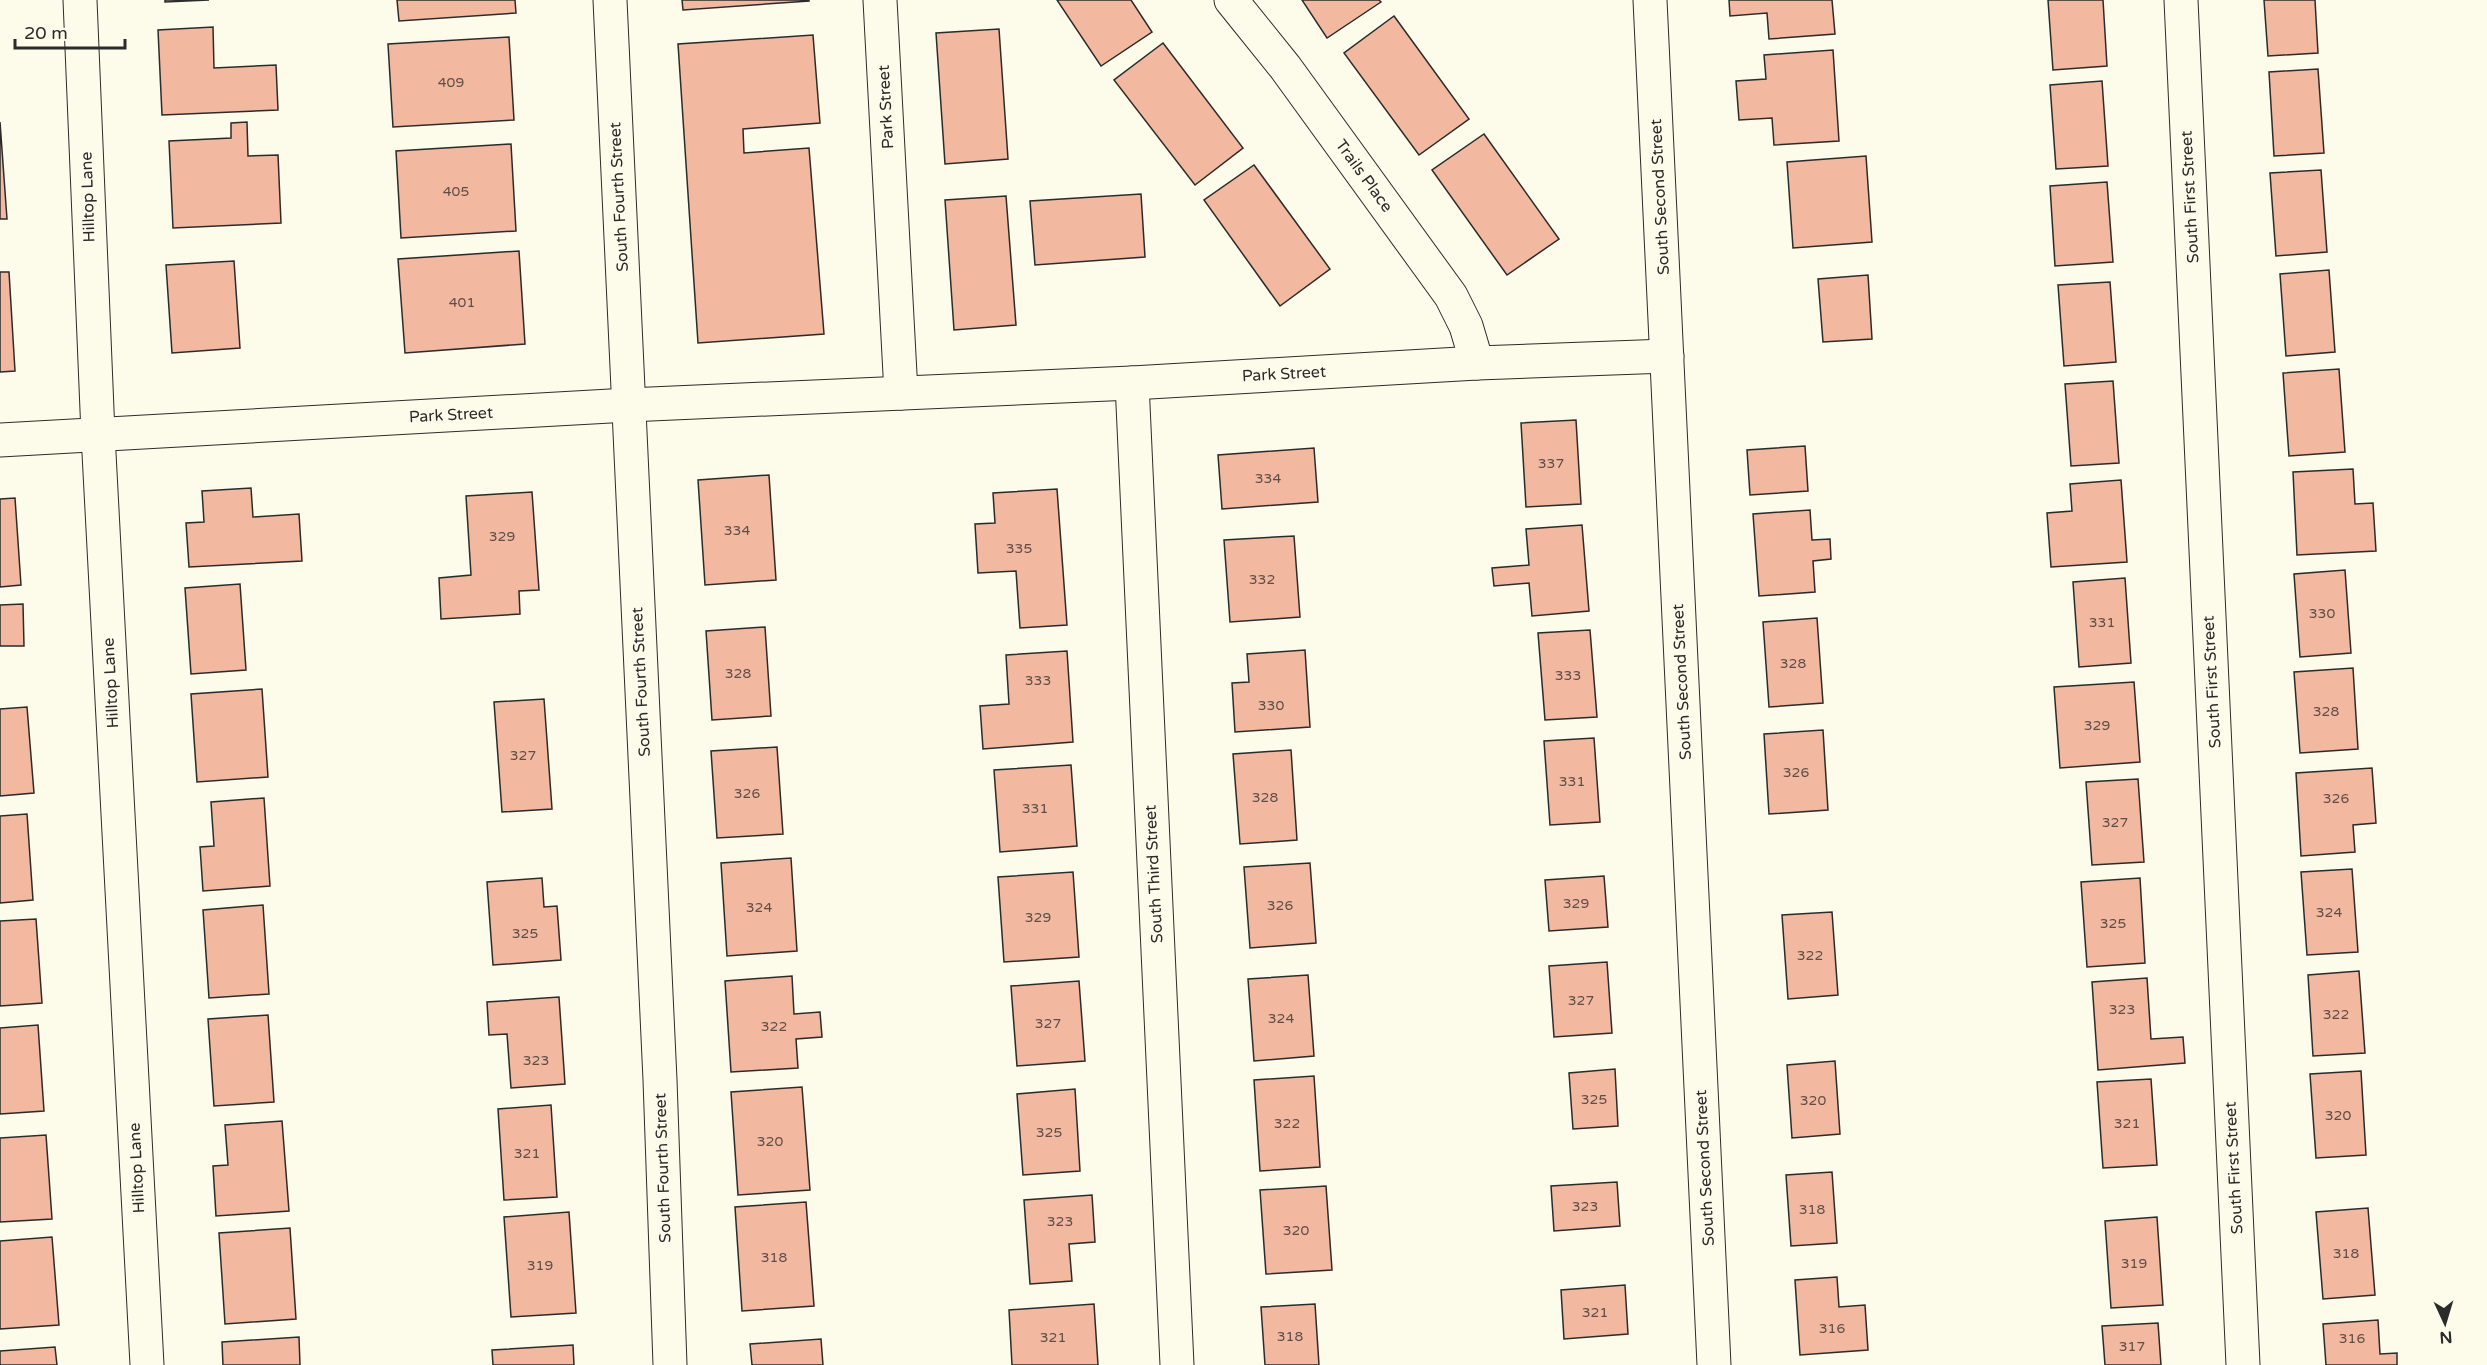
<svg xmlns="http://www.w3.org/2000/svg" width="2487" height="1365" font-family="'Varela Round',sans-serif">
	<style>
		.building { fill: #f2b8a0; stroke: #2b2b2b; stroke-width: 1.5 }
		.lines { fill: none; stroke-linecap: round; stroke-linejoin: round }
		.minor-casing { stroke: #2b2b2b; stroke-width: 35 }
		.minor { stroke: #fdfbea; stroke-width: 33 }
		.labels { text-anchor: middle; dominant-baseline: central; stroke-width: 4.5; stroke-linejoin: round; paint-order: stroke }
		.number-label { font-size: 14px; fill: #5d4e48 }
		.street-label { font-size: 16px; fill: #2b2b2b; stroke: #fdfbea }
	</style>
	<rect width="100%" height="100%" fill="#fdfbea"/>
	<!-- building -->
	<g class="building">
		<polygon points="165,0 209,0 165,2"/>
		<polygon points="397,0 515,0 516,13 399,21"/>
		<polygon points="682,0 809,0 809,1 683,10"/>
		<polygon points="1057,0 1131,0 1152,32 1101,66"/>
		<polygon points="1302,0 1379,0 1381,2 1327,38"/>
		<polygon points="1729,0 1832,0 1835,34 1769,39 1767,13 1730,16"/>
		<polygon points="2048,0 2103,0 2107,66 2053,70"/>
		<polygon points="2264,0 2315,0 2318,53 2268,56"/>
		<polygon points="1394,16 1469,119 1419,155 1344,53"/>
		<polygon points="213,27 214,68 276,65 278,110 162,115 158,30"/>
		<polygon points="999,29 1008,159 945,164 936,33"/>
		<polygon points="813,35 820,123 743,129 744,153 809,148 824,334 698,343 678,44"/>
		<polygon points="509,37 514,120 393,127 388,44"/>
		<polygon points="1163,43 1243,148 1195,185 1114,80"/>
		<polygon points="1833,50 1839,141 1774,145 1772,118 1739,120 1736,81 1766,79 1764,55"/>
		<polygon points="2318,69 2324,153 2274,156 2269,72"/>
		<polygon points="2102,81 2108,166 2056,169 2050,85"/>
		<polygon points="0,122 7,219 0,219"/>
		<polygon points="247,122 248,156 278,155 281,223 173,228 169,141 231,138 231,123"/>
		<polygon points="1484,134 1559,239 1507,275 1432,170"/>
		<polygon points="511,144 516,231 401,238 396,151"/>
		<polygon points="1866,156 1872,242 1793,248 1787,162"/>
		<polygon points="1254,165 1330,269 1280,306 1204,200"/>
		<polygon points="2321,170 2327,252 2276,256 2270,173"/>
		<polygon points="2107,182 2113,262 2055,266 2050,186"/>
		<polygon points="1141,194 1145,257 1035,265 1030,201"/>
		<polygon points="1006,196 1016,325 954,330 945,200"/>
		<polygon points="519,251 525,344 405,353 398,259"/>
		<polygon points="234,261 240,348 172,353 166,265"/>
		<polygon points="2329,270 2335,352 2286,356 2280,274"/>
		<polygon points="0,272 9,272 15,371 0,372"/>
		<polygon points="1868,275 1872,339 1823,342 1818,279"/>
		<polygon points="2110,282 2116,362 2064,366 2058,285"/>
		<polygon points="2339,369 2345,452 2289,456 2283,373"/>
		<polygon points="2113,381 2119,463 2071,466 2065,384"/>
		<polygon points="1576,420 1581,504 1526,507 1521,423"/>
		<polygon points="1805,446 1808,491 1750,495 1747,450"/>
		<polygon points="1314,448 1318,502 1222,509 1218,455"/>
		<polygon points="2353,469 2355,504 2373,503 2376,551 2297,555 2293,472"/>
		<polygon points="769,475 776,580 705,585 698,480"/>
		<polygon points="2121,480 2127,562 2051,567 2047,513 2072,511 2070,484"/>
		<polygon points="251,488 253,517 299,514 302,561 189,567 186,523 204,522 202,491"/>
		<polygon points="1057,489 1067,625 1020,628 1016,571 978,573 975,524 995,523 993,493"/>
		<polygon points="532,492 539,590 519,591 520,614 441,619 439,578 471,575 466,496"/>
		<polygon points="15,498 21,585 0,587 0,499"/>
		<polygon points="1810,510 1812,540 1830,539 1831,559 1813,561 1815,592 1759,596 1753,514"/>
		<polygon points="1582,525 1589,611 1532,616 1529,583 1494,586 1492,568 1529,565 1526,529"/>
		<polygon points="1294,536 1300,617 1230,622 1224,540"/>
		<polygon points="2345,570 2351,653 2300,657 2294,574"/>
		<polygon points="2125,578 2131,663 2079,667 2073,582"/>
		<polygon points="240,584 246,670 191,674 185,588"/>
		<polygon points="23,604 24,646 0,646 0,605"/>
		<polygon points="1817,618 1823,703 1769,707 1763,622"/>
		<polygon points="765,627 771,716 712,720 706,631"/>
		<polygon points="1590,630 1597,717 1545,720 1538,633"/>
		<polygon points="1305,650 1310,727 1235,732 1232,683 1249,682 1247,654"/>
		<polygon points="1067,651 1073,742 983,749 980,706 1009,704 1006,655"/>
		<polygon points="2353,668 2358,749 2300,753 2294,672"/>
		<polygon points="2134,682 2140,762 2060,768 2054,687"/>
		<polygon points="262,689 268,777 197,782 191,694"/>
		<polygon points="544,699 552,809 502,812 494,702"/>
		<polygon points="27,707 34,793 0,796 0,709"/>
		<polygon points="1823,730 1828,810 1769,814 1764,734"/>
		<polygon points="1594,738 1600,822 1550,825 1544,741"/>
		<polygon points="777,747 783,834 717,838 711,751"/>
		<polygon points="1291,750 1297,840 1240,844 1233,754"/>
		<polygon points="1071,765 1077,846 1000,852 994,770"/>
		<polygon points="2372,768 2376,823 2353,825 2355,852 2301,856 2296,773"/>
		<polygon points="2138,779 2144,862 2092,865 2086,782"/>
		<polygon points="264,798 270,886 203,891 200,847 214,846 211,802"/>
		<polygon points="27,814 33,900 0,903 0,816"/>
		<polygon points="791,858 797,951 727,956 721,863"/>
		<polygon points="1310,863 1316,943 1250,948 1244,867"/>
		<polygon points="2352,869 2358,952 2307,955 2301,872"/>
		<polygon points="1073,872 1079,957 1004,962 998,877"/>
		<polygon points="1604,876 1608,927 1549,931 1545,880"/>
		<polygon points="542,878 544,907 557,906 561,960 493,965 487,882"/>
		<polygon points="2140,878 2145,963 2087,967 2081,882"/>
		<polygon points="263,905 269,994 209,998 203,910"/>
		<polygon points="1832,912 1838,995 1788,999 1782,915"/>
		<polygon points="36,919 42,1003 0,1006 0,921"/>
		<polygon points="1607,962 1612,1033 1554,1037 1549,966"/>
		<polygon points="2359,971 2365,1053 2313,1056 2308,975"/>
		<polygon points="1308,975 1314,1056 1254,1061 1248,979"/>
		<polygon points="792,976 794,1014 820,1012 822,1037 796,1039 798,1068 731,1072 725,981"/>
		<polygon points="2147,978 2151,1039 2183,1037 2185,1063 2098,1070 2092,982"/>
		<polygon points="1079,981 1085,1061 1017,1066 1011,986"/>
		<polygon points="559,997 565,1084 511,1088 507,1034 489,1035 487,1002"/>
		<polygon points="268,1015 274,1102 214,1106 208,1019"/>
		<polygon points="38,1025 44,1111 0,1114 0,1028"/>
		<polygon points="1835,1061 1840,1134 1792,1138 1787,1065"/>
		<polygon points="1615,1069 1618,1126 1573,1129 1569,1073"/>
		<polygon points="2361,1071 2366,1155 2316,1158 2310,1074"/>
		<polygon points="1314,1076 1320,1167 1260,1171 1254,1080"/>
		<polygon points="2151,1079 2157,1165 2103,1168 2097,1082"/>
		<polygon points="802,1087 810,1190 738,1195 731,1092"/>
		<polygon points="1075,1089 1080,1171 1023,1175 1017,1094"/>
		<polygon points="551,1105 557,1197 504,1200 498,1109"/>
		<polygon points="282,1121 289,1211 216,1216 213,1166 228,1165 225,1125"/>
		<polygon points="46,1135 52,1219 0,1222 0,1138"/>
		<polygon points="1832,1172 1837,1243 1791,1246 1786,1175"/>
		<polygon points="1617,1182 1620,1226 1554,1231 1551,1186"/>
		<polygon points="1326,1186 1332,1270 1266,1274 1260,1190"/>
		<polygon points="1092,1195 1095,1242 1069,1244 1072,1281 1030,1284 1024,1200"/>
		<polygon points="806,1202 814,1306 742,1311 735,1207"/>
		<polygon points="2368,1208 2375,1295 2323,1299 2316,1212"/>
		<polygon points="569,1212 576,1313 511,1317 504,1217"/>
		<polygon points="2157,1217 2163,1305 2111,1308 2105,1221"/>
		<polygon points="290,1228 296,1319 225,1324 219,1233"/>
		<polygon points="52,1237 59,1325 0,1329 0,1241"/>
		<polygon points="1837,1277 1839,1307 1865,1305 1868,1350 1800,1355 1795,1280"/>
		<polygon points="1625,1285 1628,1334 1564,1339 1561,1290"/>
		<polygon points="1094,1304 1098,1365 1012,1365 1009,1310"/>
		<polygon points="1315,1304 1319,1365 1265,1365 1261,1307"/>
		<polygon points="2378,1320 2380,1354 2397,1353 2397,1365 2326,1365 2323,1324"/>
		<polygon points="2158,1323 2161,1365 2105,1365 2102,1326"/>
		<polygon points="299,1337 300,1365 223,1365 222,1342"/>
		<polygon points="821,1339 823,1365 752,1365 750,1344"/>
		<polygon points="573,1345 574,1365 493,1365 492,1350"/>
		<polygon points="55,1347 57,1365 0,1365 0,1351"/>
	</g>
	<g class="lines">
		<!-- minor casing -->
		<g class="minor-casing">
			<g id="minor">
				<polyline points="80,0 98,434 147,1365"/>
				<polyline points="610,0 660,1080 670,1365"/>
				<polyline points="880,0 901,393"/>
				<polyline points="1231,0 1285,67 1451,296 1466,326 1477,363"/>
				<polyline points="1650,0 1714,1365"/>
				<polyline points="2181,0 2243,1365"/>
				<polyline points="1132,383 1177,1365"/>
				<polyline points="0,440 628,405 1132,383 1477,363 1667,356"/>
			</g>
		</g>
		<!-- minor -->
		<use href="#minor" class="minor"/>
	</g>
	<g class="labels">
		<!-- number labels -->
		<g class="number-label">
			<text x="451" y="82">409</text>
			<text x="456" y="191">405</text>
			<text x="462" y="302">401</text>
			<text x="1551" y="463">337</text>
			<text x="1268" y="478">334</text>
			<text x="737" y="530">334</text>
			<text x="502" y="536">329</text>
			<text x="1019" y="548">335</text>
			<text x="1262" y="579">332</text>
			<text x="2322" y="613">330</text>
			<text x="2102" y="622">331</text>
			<text x="1793" y="663">328</text>
			<text x="738" y="673">328</text>
			<text x="1568" y="675">333</text>
			<text x="1038" y="680">333</text>
			<text x="1271" y="705">330</text>
			<text x="2326" y="711">328</text>
			<text x="2097" y="725">329</text>
			<text x="523" y="755">327</text>
			<text x="1796" y="772">326</text>
			<text x="1572" y="781">331</text>
			<text x="747" y="793">326</text>
			<text x="1265" y="797">328</text>
			<text x="2336" y="798">326</text>
			<text x="1035" y="808">331</text>
			<text x="2115" y="822">327</text>
			<text x="1576" y="903">329</text>
			<text x="1280" y="905">326</text>
			<text x="759" y="907">324</text>
			<text x="2329" y="912">324</text>
			<text x="1038" y="917">329</text>
			<text x="2113" y="923">325</text>
			<text x="525" y="933">325</text>
			<text x="1810" y="955">322</text>
			<text x="1581" y="1000">327</text>
			<text x="2122" y="1009">323</text>
			<text x="2336" y="1014">322</text>
			<text x="1281" y="1018">324</text>
			<text x="1048" y="1023">327</text>
			<text x="774" y="1026">322</text>
			<text x="536" y="1060">323</text>
			<text x="1594" y="1099">325</text>
			<text x="1813" y="1100">320</text>
			<text x="2338" y="1115">320</text>
			<text x="1287" y="1123">322</text>
			<text x="2127" y="1123">321</text>
			<text x="1049" y="1132">325</text>
			<text x="770" y="1141">320</text>
			<text x="527" y="1153">321</text>
			<text x="1585" y="1206">323</text>
			<text x="1812" y="1209">318</text>
			<text x="1060" y="1221">323</text>
			<text x="1296" y="1230">320</text>
			<text x="2346" y="1253">318</text>
			<text x="774" y="1257">318</text>
			<text x="2134" y="1263">319</text>
			<text x="540" y="1265">319</text>
			<text x="1595" y="1312">321</text>
			<text x="1832" y="1328">316</text>
			<text x="1290" y="1336">318</text>
			<text x="1053" y="1337">321</text>
			<text x="2352" y="1338">316</text>
			<text x="2132" y="1346">317</text>
		</g>
		<!-- street labels -->
		<g class="street-label">
			<text transform="translate(886 107) rotate(-93)">Park Street</text>
			<text transform="translate(1364 176) rotate(54)">Trails Place</text>
			<text transform="translate(88 197) rotate(-92)">Hilltop Lane</text>
			<text transform="translate(619 197) rotate(-93)">South Fourth Street</text>
			<text transform="translate(1660 197) rotate(-93)">South Second Street</text>
			<text transform="translate(2190 197) rotate(-93)">South First Street</text>
			<text transform="translate(1284 374) rotate(-3)">Park Street</text>
			<text transform="translate(451 415) rotate(-3)">Park Street</text>
			<text transform="translate(641 682) rotate(-93)">South Fourth Street</text>
			<text transform="translate(1682 682) rotate(-93)">South Second Street</text>
			<text transform="translate(2212 682) rotate(-93)">South First Street</text>
			<text transform="translate(111 683) rotate(-93)">Hilltop Lane</text>
			<text transform="translate(1154 874) rotate(-93)">South Third Street</text>
			<text transform="translate(137 1168) rotate(-93)">Hilltop Lane</text>
			<text transform="translate(663 1168) rotate(-92)">South Fourth Street</text>
			<text transform="translate(1705 1168) rotate(-93)">South Second Street</text>
			<text transform="translate(2234 1168) rotate(-93)">South First Street</text>
		</g>
	</g>
	<!-- north arrow -->
	<g transform="translate(2445 1323) rotate(176)" stroke="#fdfbea" stroke-width="4.5" paint-order="stroke">
	<path d="M0-4.5L10 22L0 15L-10 22Z" fill="#2b2b2b"/>
	<text y="-9" font-size="16" font-weight="bold" text-anchor="middle" fill="#2b2b2b">N</text>
	</g>
	<!-- scale -->
	<path d="M15 39v9h110v-9" fill="none" stroke="#2b2b2b" stroke-width="3"/>
	<text x="24" y="39" font-size="18" fill="#2b2b2b" stroke="#fdfbea" stroke-width="4.5" paint-order="stroke">20 m</text>
</svg>
